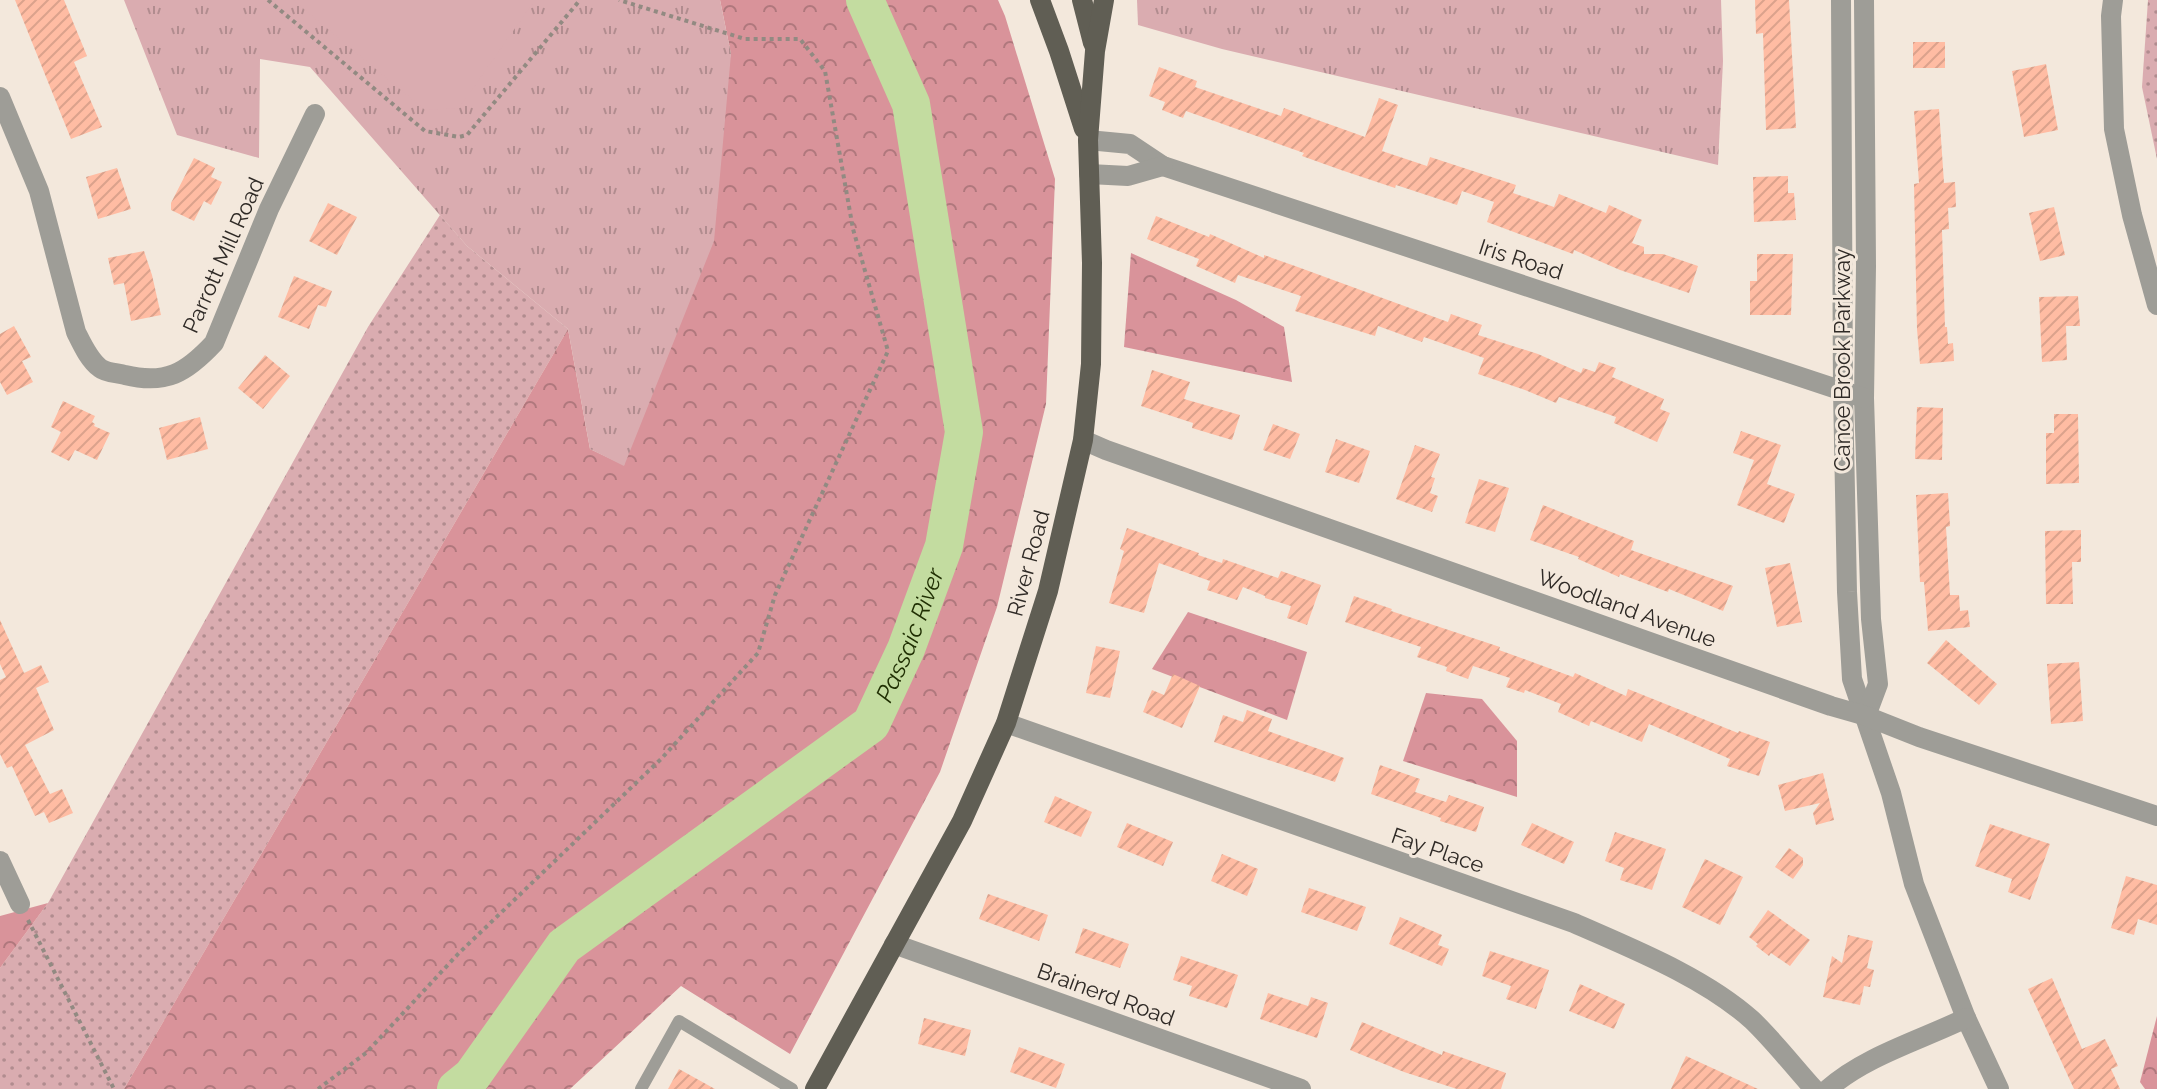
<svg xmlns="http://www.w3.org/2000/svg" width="2157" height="1089" font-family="Raleway,sans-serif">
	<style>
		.grass { fill: url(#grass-dots) }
		.forest { fill: url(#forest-crowns) }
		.park { fill: url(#park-tufts) }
		.pitch { fill: #daacb0 }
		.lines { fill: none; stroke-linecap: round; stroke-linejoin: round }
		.river { stroke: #c3dca0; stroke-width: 38 }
		.building { fill: url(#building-hatch) }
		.path { stroke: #928a82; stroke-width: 4; stroke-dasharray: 4 4; stroke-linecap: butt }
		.service { stroke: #9e9d97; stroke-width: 12 }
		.minor { stroke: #9e9d97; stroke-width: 20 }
		.primary { stroke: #605e54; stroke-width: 20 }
		.labels { text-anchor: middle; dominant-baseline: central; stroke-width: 6; stroke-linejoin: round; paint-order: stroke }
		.street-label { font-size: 22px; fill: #2f2a26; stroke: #f3e8dc }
		.water-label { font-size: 24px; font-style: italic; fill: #202f03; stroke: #f3e8dc }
	</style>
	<defs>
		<pattern id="grass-dots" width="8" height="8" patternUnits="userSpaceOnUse" patternTransform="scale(2)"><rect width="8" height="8" fill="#daacb0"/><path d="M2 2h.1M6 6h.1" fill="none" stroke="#b18c8f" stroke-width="1.8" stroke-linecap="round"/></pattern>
		<pattern id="forest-crowns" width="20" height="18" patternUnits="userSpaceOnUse" patternTransform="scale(2)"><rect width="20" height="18" fill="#d9939a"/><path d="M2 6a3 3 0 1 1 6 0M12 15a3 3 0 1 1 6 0" fill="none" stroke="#b0787d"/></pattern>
		<pattern id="park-tufts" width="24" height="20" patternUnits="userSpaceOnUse" patternTransform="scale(2)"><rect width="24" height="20" fill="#daacb0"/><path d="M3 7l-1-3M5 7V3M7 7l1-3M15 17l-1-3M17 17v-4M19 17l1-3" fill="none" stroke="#b18c8f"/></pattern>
		<pattern id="building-hatch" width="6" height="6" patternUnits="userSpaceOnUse" patternTransform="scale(2)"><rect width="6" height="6" fill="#ffbca3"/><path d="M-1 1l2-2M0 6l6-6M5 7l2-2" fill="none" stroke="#dba28c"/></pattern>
	</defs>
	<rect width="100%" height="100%" fill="#f3e8dc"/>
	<!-- grass -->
	<g class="grass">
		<polygon points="2148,0 2157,0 2157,159 2142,87"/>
		<polygon points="440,215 467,246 568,329 124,1089 0,1089 0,968 48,903 368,327"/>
	</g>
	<!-- forest -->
	<g class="forest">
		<polygon points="720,0 998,0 1005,16 1055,179 1046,404 997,607 940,772 790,1054 681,986 570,1089 124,1089 568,329 590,449 624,465 731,54"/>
		<polygon points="1131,253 1236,300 1284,327 1292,382 1124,347"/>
		<polygon points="1188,612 1307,652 1287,720 1152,669"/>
		<polygon points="1426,693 1482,699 1517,741 1517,797 1403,761"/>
		<polygon points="48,903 0,968 0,916"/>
		<polygon points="2157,1016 2157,1089 2145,1089 2140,1082"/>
	</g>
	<!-- park -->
	<g class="park">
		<polygon points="124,0 720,0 731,54 714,241 624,466 590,449 568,329 467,246 310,67 260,59 259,158 177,135"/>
		<polygon points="1137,0 1721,0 1723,61 1718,165 1222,49 1138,25"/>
	</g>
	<!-- pitch -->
	<polygon class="pitch" points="293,0 535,0 459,108 425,110"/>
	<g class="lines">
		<!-- river -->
		<path class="river" id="s1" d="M456 1089 472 1076 564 946 871 724 906 649 944 546 964 432 911 104 865 0"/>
	</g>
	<!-- building -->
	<g class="building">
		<polygon points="15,0 64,0 87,56 74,62 102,127 71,139"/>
		<polygon points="1755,0 1789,0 1796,128 1766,130 1763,33 1756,34"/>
		<rect x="1913" y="42" width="32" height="26"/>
		<polygon points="2046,64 2058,130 2024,137 2012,71"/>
		<polygon points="1159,67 1197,81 1195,87 1263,110 1281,116 1284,108 1365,137 1379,98 1398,105 1382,151 1427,166 1430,157 1516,185 1513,193 1554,207 1559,194 1606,213 1609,205 1642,220 1632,243 1644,247 1644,254 1663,254 1698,266 1689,293 1620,270 1574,250 1573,254 1487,222 1494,202 1462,191 1457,205 1396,185 1395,188 1341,170 1302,156 1304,153 1186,111 1183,118 1162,110 1165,102 1149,96"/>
		<polygon points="1939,109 1944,183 1955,182 1956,207 1948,208 1949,229 1942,230 1945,327 1947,327 1948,344 1953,343 1954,361 1920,364 1917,329 1914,184 1919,183 1914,111"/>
		<polygon points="194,158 215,168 211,177 222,182 211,205 204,201 194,221 171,210 171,203"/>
		<polygon points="117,168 131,209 98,219 86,177"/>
		<polygon points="1788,176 1788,193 1794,193 1796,220 1754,222 1753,177"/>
		<polygon points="328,203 357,217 337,255 309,241"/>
		<polygon points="2054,207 2065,255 2040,261 2029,213"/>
		<polygon points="1156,216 1209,237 1210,234 1264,258 1264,255 1295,266 1448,322 1451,314 1482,325 1478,335 1538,354 1581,373 1583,368 1595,372 1599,362 1616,368 1612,377 1664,399 1660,409 1670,413 1657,442 1614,423 1616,417 1559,397 1556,403 1525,390 1478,374 1484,358 1424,337 1422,342 1378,326 1375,336 1295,311 1301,296 1238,275 1235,283 1196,266 1199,259 1147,239"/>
		<polygon points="144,251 152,275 161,315 131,321 124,283 114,285 108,258"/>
		<polygon points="1757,254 1793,254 1791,315 1750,315 1750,281 1757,281"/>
		<polygon points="294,276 332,291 326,307 318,305 309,329 278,317"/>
		<polygon points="2078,296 2080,326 2066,326 2067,360 2042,362 2039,297"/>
		<polygon points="14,326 31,357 22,361 33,382 7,395 0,382 0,334"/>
		<polygon points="265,355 290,376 263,409 238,388"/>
		<polygon points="1152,370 1190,382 1184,399 1240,415 1232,440 1192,428 1193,423 1141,406"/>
		<polygon points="63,401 95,416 92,422 95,424 94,426 110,433 97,460 75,450 69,461 51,452 61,432 51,427"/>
		<polygon points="1917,407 1943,408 1942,460 1915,459"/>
		<polygon points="2054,414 2078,414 2079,483 2046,484 2046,433 2054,433"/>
		<polygon points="200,417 208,449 167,460 159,428"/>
		<polygon points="1273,424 1300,434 1290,459 1263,450"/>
		<polygon points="1741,431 1781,445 1767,484 1795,494 1784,523 1737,505 1754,460 1733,453"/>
		<polygon points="1336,439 1370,451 1359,483 1325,472"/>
		<polygon points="1415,445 1440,454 1431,477 1435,478 1430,493 1438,496 1432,512 1396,499"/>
		<polygon points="1479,479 1509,488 1495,532 1465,523"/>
		<polygon points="1948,493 1950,526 1946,527 1950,595 1959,595 1960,611 1968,610 1970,627 1928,631 1924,582 1920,582 1916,495"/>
		<polygon points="1543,505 1634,541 1631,550 1733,586 1723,611 1669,589 1668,592 1620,574 1619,577 1578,559 1579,557 1530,540"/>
		<polygon points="1127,528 1199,553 1198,555 1222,563 1223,559 1278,578 1281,571 1321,585 1307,625 1287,618 1291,606 1265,598 1265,596 1243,587 1237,600 1207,590 1210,581 1159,563 1144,613 1109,603 1124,551 1120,549"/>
		<polygon points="2081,530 2081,562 2072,562 2073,604 2046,604 2045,531"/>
		<polygon points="1790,563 1802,622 1777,627 1765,568"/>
		<polygon points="1354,596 1392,609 1391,611 1500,647 1499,650 1573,677 1575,673 1626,696 1628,689 1738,733 1739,731 1770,742 1759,776 1727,766 1730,759 1649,724 1642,742 1591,721 1589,726 1558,712 1561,704 1525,690 1524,693 1506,687 1510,678 1473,666 1468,679 1446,671 1447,667 1417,657 1421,647 1345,622"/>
		<polygon points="0,620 24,673 41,665 49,682 36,688 54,730 25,745 50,794 62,789 73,813 49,823 44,812 35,816 12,766 7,768 0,754 0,680 6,677 0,664"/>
		<polygon points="1946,640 1997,684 1979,705 1927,663"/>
		<polygon points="1096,646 1120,651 1110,698 1086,693"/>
		<polygon points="2079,662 2083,721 2051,724 2047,664"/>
		<polygon points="1173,674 1200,686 1182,728 1143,712 1152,690 1164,695"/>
		<polygon points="1247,710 1272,719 1268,731 1344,758 1335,782 1214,742 1223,715 1243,722"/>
		<polygon points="1380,765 1420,779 1415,792 1446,802 1449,795 1484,807 1476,832 1440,821 1441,818 1371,794"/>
		<polygon points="1823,773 1834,820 1816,825 1813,813 1820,803 1785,811 1778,785"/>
		<polygon points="1055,796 1092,812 1081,837 1044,822"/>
		<polygon points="1127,823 1173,842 1163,866 1117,847"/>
		<polygon points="1532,823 1574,842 1564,864 1521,845"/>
		<polygon points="1990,824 2050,844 2030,900 2008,892 2012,879 1975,866"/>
		<polygon points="1615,832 1666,849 1652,890 1620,880 1624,868 1605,861"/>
		<polygon points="1789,848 1803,858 1803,865 1793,879 1775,867"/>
		<polygon points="1222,854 1258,869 1247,896 1211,881"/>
		<polygon points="1705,859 1743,877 1720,925 1682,907"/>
		<polygon points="2126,876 2157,885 2157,925 2138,919 2134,935 2111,928"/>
		<polygon points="1309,888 1366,907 1357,931 1301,912"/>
		<polygon points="988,894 1048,915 1039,941 979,919"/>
		<polygon points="1768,910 1810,940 1790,966 1771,953 1769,956 1756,946 1758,944 1749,937"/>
		<polygon points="1400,917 1442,935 1438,945 1449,949 1442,966 1389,944"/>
		<polygon points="1083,928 1129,944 1120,968 1075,953"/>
		<polygon points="1848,935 1873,941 1867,968 1874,970 1870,987 1864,986 1860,1005 1823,997 1832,956 1842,963"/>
		<polygon points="1490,951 1549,970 1536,1009 1506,999 1511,986 1482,976"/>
		<polygon points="1181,956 1238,975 1227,1008 1189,996 1192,986 1173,980"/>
		<polygon points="2052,978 2082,1049 2105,1039 2118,1066 2111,1069 2120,1089 2074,1089 2028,989"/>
		<polygon points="1580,984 1625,1004 1614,1029 1569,1011"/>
		<polygon points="1268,993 1308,1006 1311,997 1328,1003 1317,1038 1260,1019"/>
		<polygon points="924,1018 971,1030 965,1056 918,1044"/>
		<polygon points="1362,1022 1442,1055 1443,1051 1506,1073 1501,1089 1457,1089 1404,1072 1350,1050"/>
		<polygon points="1019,1047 1065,1064 1056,1088 1010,1072"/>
		<polygon points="1686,1056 1758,1089 1671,1089"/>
		<polygon points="679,1069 715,1089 668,1089"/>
	</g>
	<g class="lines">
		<!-- path -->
		<g class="path">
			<polyline points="268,0 425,131 459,137 467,135 580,0"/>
			<polyline points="28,920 114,1089"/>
			<polyline points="318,1089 366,1053 458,954 661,759 758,653 775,595 888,351 853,229 825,71 800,39 745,39 619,0"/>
		</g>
		<!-- service -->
		<polyline class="service" points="641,1089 679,1021 792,1089"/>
		<!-- minor -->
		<g class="minor">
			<polyline points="1841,0 1843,391 1847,592 1852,679 1891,793 1914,884 1966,1018 1999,1089"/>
			<polyline points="1864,0 1866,266 1864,398 1871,619 1878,684 1866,716"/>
			<polyline points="2113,0 2111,16 2114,129 2132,215 2157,305"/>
			<path d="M0 97 39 191 76 332C82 344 89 360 100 368 106 373 118 373 125 375 166 385 186 373 214 343L269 209 315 114"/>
			<polyline points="1088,140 1130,144 1163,166 1864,398"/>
			<polyline points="1089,174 1128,176 1163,166"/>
			<polyline points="1083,440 1106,450 1831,706 1866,716 1919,737 2157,816"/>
			<path d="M1006 723 1574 923C1633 949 1704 977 1752 1020 1774 1041 1794 1067 1814 1089"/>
			<polyline points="0,861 20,904"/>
			<polyline points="894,944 1301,1089"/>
			<path d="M1828 1089C1865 1056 1921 1040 1966 1018"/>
		</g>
		<!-- primary -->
		<g class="primary">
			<polyline points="1040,0 1059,51 1084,129"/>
			<polyline points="1082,0 1093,43"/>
			<polyline points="815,1089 962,821 1006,723 1048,591 1083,440 1091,364 1092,263 1088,140 1095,51 1104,0"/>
		</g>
	</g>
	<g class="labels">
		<!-- street labels -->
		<g class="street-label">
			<text transform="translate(223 255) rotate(-66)">Parrott Mill Road</text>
			<text transform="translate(1521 259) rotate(18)">Iris Road</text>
			<text transform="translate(1842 360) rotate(-90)">Canoe Brook Parkway</text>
			<text transform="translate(1028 563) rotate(-75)">River Road</text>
			<text transform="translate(1627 608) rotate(20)">Woodland Avenue</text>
			<text transform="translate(1438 850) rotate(19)">Fay Place</text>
			<text transform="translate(1106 994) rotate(20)">Brainerd Road</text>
		</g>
		<!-- water labels -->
		<g class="water-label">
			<text stroke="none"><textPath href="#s1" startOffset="656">Passaic River</textPath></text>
		</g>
	</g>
</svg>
